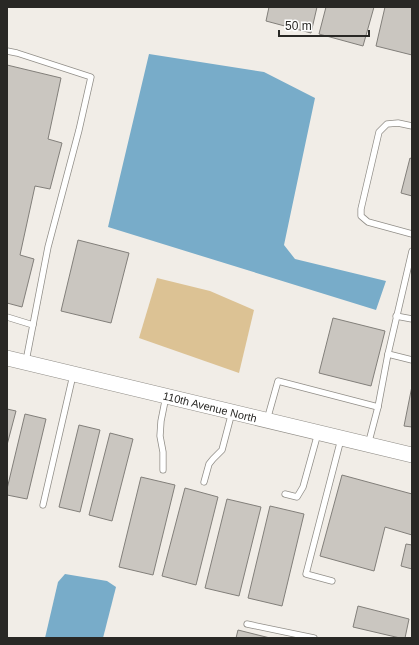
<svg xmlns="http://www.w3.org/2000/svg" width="419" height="645" font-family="Helvetica,sans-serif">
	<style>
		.green { fill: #dcc294 }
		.water { fill: #78acc9 }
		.building { fill: #cac6c0; stroke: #827f7a }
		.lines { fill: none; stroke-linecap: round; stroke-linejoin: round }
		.lane-casing { stroke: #918e88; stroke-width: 7 }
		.secondary-casing { stroke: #918e88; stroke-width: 16 }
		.lane { stroke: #fff; stroke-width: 5.5 }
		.secondary { stroke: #fff; stroke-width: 15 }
		.labels { text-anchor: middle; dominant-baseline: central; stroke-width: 3; stroke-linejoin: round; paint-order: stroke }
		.street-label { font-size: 11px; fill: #292825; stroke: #fff }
	</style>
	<rect width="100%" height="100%" fill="#f1ede7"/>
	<!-- green -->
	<polygon class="green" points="157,278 210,291 254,310 239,373 139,338"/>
	<!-- water -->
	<g class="water">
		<polygon points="149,54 264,72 315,98 284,245 295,259 386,281 376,310 108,227"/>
		<polygon points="65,574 107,581 116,587 103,638 45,638 58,582"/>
	</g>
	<!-- building -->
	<g class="building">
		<polygon points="269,7 317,7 311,33 266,21"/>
		<polygon points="326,7 374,7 363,46 319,34"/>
		<polygon points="385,7 412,7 412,55 376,46"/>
		<polygon points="7,65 61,78 48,139 62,143 50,189 35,186 20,255 34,259 22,307 7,303"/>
		<polygon points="410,158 412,159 412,196 401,193"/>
		<polygon points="78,240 129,253 111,323 61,311"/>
		<polygon points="333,318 385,331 371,386 319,373"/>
		<polygon points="412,386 412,427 404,426"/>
		<polygon points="7,409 16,411 7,445"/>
		<polygon points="25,414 46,419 27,499 7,495 7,489"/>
		<polygon points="79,425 100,430 80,512 59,507"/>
		<polygon points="110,433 133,439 112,521 89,515"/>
		<polygon points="342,475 412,494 412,535 385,527 374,571 320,556"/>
		<polygon points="141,477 175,485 153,575 119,567"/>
		<polygon points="185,488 218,497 196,585 162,576"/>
		<polygon points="227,499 261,507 239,596 205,588"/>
		<polygon points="270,506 304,514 282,606 248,598"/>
		<polygon points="406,544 412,545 412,569 401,566"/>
		<polygon points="358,606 409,619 405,638 400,638 353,627"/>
		<polygon points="238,630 270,638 236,638"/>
	</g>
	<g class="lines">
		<!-- lane casing -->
		<g class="lane-casing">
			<g id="lane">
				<polyline points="7,51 17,53 91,77 79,130 48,247 26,361"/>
				<polyline points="412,126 398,123 387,124 379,132 361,209 361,216 368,222 412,234"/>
				<polyline points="396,316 412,319"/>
				<polyline points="7,317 33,325"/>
				<polyline points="388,354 412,251"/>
				<polyline points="267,420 278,381 378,407"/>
				<polyline points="368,445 378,407 388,354 412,360"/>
				<polyline points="163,470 163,452 160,436 161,421 166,396"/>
				<polyline points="204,482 209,464 213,459 222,450 232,412"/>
				<polyline points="285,494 297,497 303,487 318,433"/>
				<polyline points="43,505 73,375"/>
				<polyline points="332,581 306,574 341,439"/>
				<polyline points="247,624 314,638"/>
			</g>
		</g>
		<!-- secondary casing -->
		<g class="secondary-casing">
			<polyline id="secondary" points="7,358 412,455"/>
		</g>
		<!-- lane -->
		<use href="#lane" class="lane"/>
		<!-- secondary -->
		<use href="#secondary" class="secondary"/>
	</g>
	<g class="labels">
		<!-- street labels -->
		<g class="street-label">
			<text transform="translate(210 407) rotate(14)">110th Avenue North</text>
		</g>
	</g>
	<!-- border -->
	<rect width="419" height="645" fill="none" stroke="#292825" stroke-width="16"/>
	<!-- scale -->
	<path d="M279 30v6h90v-6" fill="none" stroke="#292825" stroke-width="2"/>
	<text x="285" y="30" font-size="12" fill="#292825" stroke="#ffffff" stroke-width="3" paint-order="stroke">50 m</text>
</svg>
